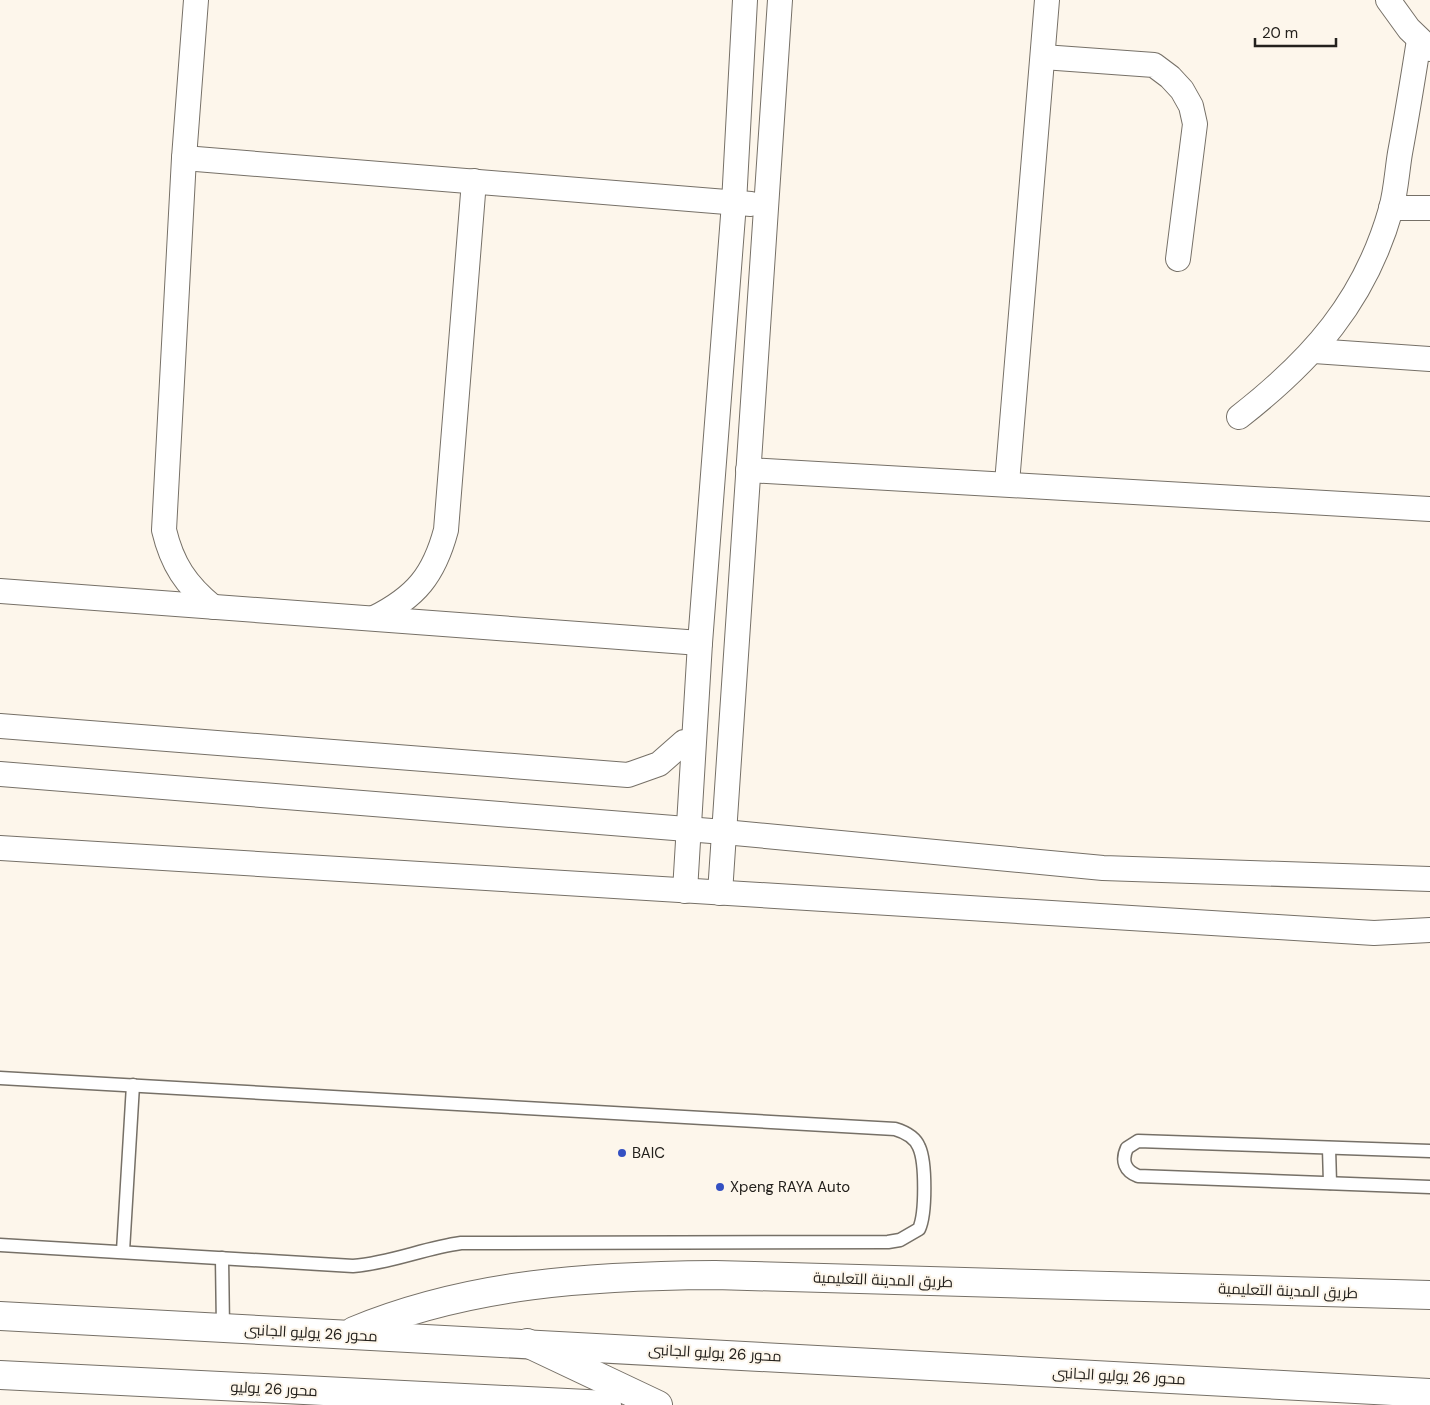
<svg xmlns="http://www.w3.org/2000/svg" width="1430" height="1405" font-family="'DM Sans',Cairo,sans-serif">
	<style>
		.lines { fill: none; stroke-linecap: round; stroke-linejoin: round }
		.lane-casing { stroke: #767067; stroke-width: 15 }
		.street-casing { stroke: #767067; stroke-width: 26 }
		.secondary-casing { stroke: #767067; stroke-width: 30 }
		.highway-casing { stroke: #767067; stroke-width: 30 }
		.lane { stroke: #fff; stroke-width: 12 }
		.street { stroke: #fff; stroke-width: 24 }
		.secondary { stroke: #fff; stroke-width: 28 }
		.highway { stroke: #fff; stroke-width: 28 }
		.poi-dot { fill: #3450c2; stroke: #fdf6eb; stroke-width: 2 }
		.labels { text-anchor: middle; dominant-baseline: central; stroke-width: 4; stroke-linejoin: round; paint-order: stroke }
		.poi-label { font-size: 15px; fill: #24211d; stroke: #fdf6eb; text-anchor: start }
		.street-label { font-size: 15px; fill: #24211d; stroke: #fdf6eb }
	</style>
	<rect width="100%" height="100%" fill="#fdf6eb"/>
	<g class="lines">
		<!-- lane casing -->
		<g class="lane-casing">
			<g id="lane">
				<path d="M0 1078 895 1129C905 1132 915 1137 919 1147 926 1162 926 1214 919 1229L900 1240 888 1242 461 1243C424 1248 391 1263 353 1266L0 1245"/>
				<polyline points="1329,1148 1330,1183"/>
				<path d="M1430 1151 1138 1141 1127 1148C1121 1161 1125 1171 1138 1176L1430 1187"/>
				<polyline points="123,1251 133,1085"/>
				<polyline points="222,1258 223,1328"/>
			</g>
		</g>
		<!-- street casing -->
		<g class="street-casing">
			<g id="street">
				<path d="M196 0 184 158 164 530C172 564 186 585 213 607"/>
				<polyline points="1388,0 1409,29 1430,49"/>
				<polyline points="1043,57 1154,65 1170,77 1182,90 1191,106 1195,124 1178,259"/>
				<polyline points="184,158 751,204"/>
				<polyline points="1391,208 1430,208"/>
				<polyline points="1314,351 1430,359"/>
				<path d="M1239 417C1312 360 1365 301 1391 209 1396 191 1397 171 1400 153 1407 115 1413 78 1419 40"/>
				<polyline points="748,470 1430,509"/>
				<polyline points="1007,483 1047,0"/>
				<polyline points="0,591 700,643"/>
				<path d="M374 618C416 597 434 575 446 530L474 181"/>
				<polyline points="0,726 628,775 659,764 684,742 693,743"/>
				<polyline points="0,774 724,832 1103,868 1430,879"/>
				<polyline points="0,848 1374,933 1430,930"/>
				<polyline points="685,891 700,643 734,203 745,0"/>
				<polyline points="720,893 780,0"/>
			</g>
		</g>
		<!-- secondary casing -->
		<g class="secondary-casing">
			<g id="secondary">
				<polyline points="0,1316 1430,1393"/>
				<path d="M354 1331C470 1283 591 1276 715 1275L1430 1295"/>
			</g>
		</g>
		<!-- highway casing -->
		<g class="highway-casing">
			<g id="highway">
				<polyline points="527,1343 658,1405"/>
				<polyline points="0,1375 607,1405"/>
			</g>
		</g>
		<!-- lane -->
		<use href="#lane" class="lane"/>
		<!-- street -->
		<use href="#street" class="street"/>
		<!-- secondary -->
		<use href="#secondary" class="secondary"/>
		<!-- highway -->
		<use href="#highway" class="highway"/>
	</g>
	<!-- markers -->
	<g class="poi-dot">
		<circle cx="622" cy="1153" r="5"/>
		<circle cx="720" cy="1187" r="5"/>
	</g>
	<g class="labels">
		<!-- poi labels -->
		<g class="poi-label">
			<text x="632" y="1153">BAIC</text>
			<text x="730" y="1187">Xpeng RAYA Auto</text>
		</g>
		<!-- street labels -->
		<g class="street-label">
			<text transform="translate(883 1280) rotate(2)">طريق المدينة التعليمية</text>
			<text transform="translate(1288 1291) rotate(2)">طريق المدينة التعليمية</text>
			<text transform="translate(311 1333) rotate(3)">محور 26 يوليو الجانبى</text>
			<text transform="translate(715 1353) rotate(3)">محور 26 يوليو الجانبى</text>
			<text transform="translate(1119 1376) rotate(3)">محور 26 يوليو الجانبى</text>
			<text transform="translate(274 1389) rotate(3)">محور 26 يوليو</text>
		</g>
	</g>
	<!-- scale -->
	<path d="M1255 38v8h81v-8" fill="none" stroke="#24211d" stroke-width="2.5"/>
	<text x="1262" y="38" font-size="15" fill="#24211d" stroke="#fdf6eb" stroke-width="4" paint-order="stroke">20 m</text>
</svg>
